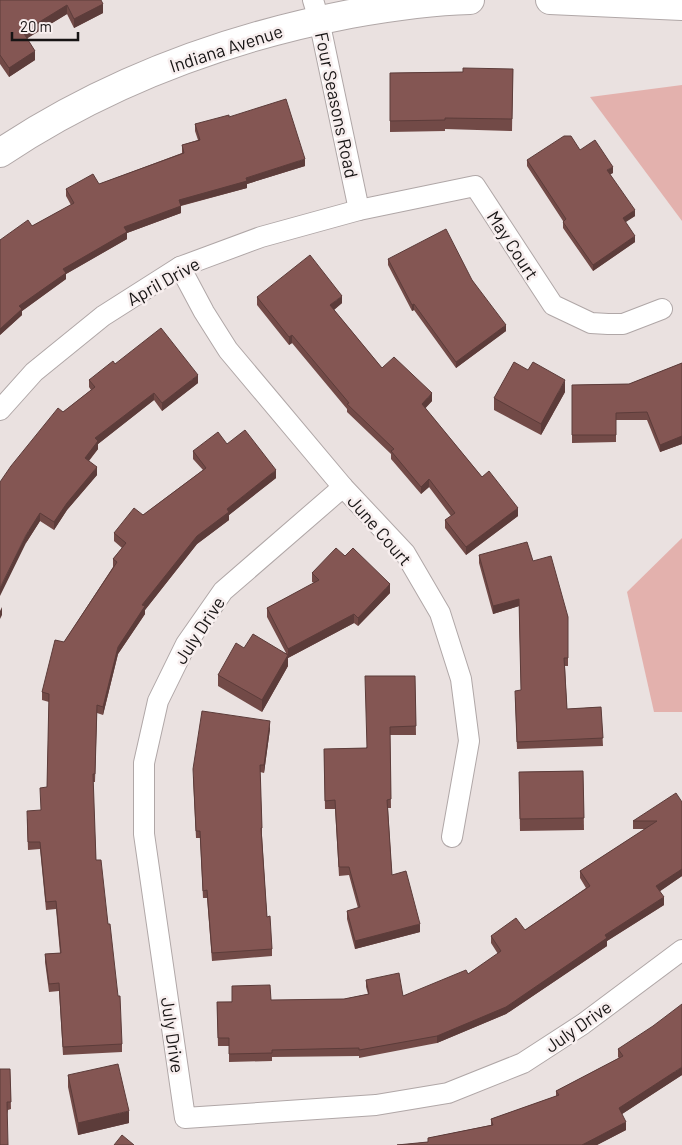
<svg xmlns="http://www.w3.org/2000/svg" width="682" height="1145" font-family="Barlow,sans-serif">
	<style>
		.grass { fill: #e3b1ad }
		.lines { fill: none; stroke-linecap: round; stroke-linejoin: round }
		.street-casing { stroke: #b0a7a7; stroke-width: 22 }
		.secondary-casing { stroke: #b0a7a7; stroke-width: 30 }
		.street { stroke: #fff; stroke-width: 20 }
		.secondary { stroke: #fff; stroke-width: 28 }
		.wall { fill: #724a47 }
		.shaded-wall { fill: #5c3c3a }
		.building { fill: #845653; stroke: #5c3c3a }
		.labels { text-anchor: middle; dominant-baseline: central; stroke-width: 5; stroke-linejoin: round; paint-order: stroke }
		.street-label { font-size: 18px; fill: #171414; stroke: #f7eeee }
	</style>
	<rect width="100%" height="100%" fill="#eae1e0"/>
	<!-- grass -->
	<g class="grass">
		<polygon points="682,85 682,221 590,97"/>
		<polygon points="682,538 682,712 654,712 627,592"/>
	</g>
	<g class="lines">
		<!-- street casing -->
		<g class="street-casing">
			<g id="street">
				<polyline points="313,0 319,20 359,210"/>
				<polyline points="180,267 204,312 228,350 343,487 405,553 440,613 461,679 469,741 452,837"/>
				<polyline points="0,410 34,372 103,316 180,267 261,237 359,210 475,186 553,305 591,323 608,324 623,324 662,309"/>
				<polyline points="343,487 223,591 186,644 158,701 144,763 144,834 185,1118 376,1105 448,1093 523,1063 583,1024 682,950"/>
			</g>
		</g>
		<!-- secondary casing -->
		<g class="secondary-casing">
			<g id="secondary">
				<polyline points="550,0 682,6"/>
				<path d="M0 153C105 83 226 38 350 14 389 7 430 1 470 0"/>
			</g>
		</g>
		<!-- street -->
		<use href="#street" class="street"/>
		<!-- secondary -->
		<use href="#secondary" class="secondary"/>
	</g>
	<!-- wall -->
	<g class="wall">
		<polygon points="0,0 101,0 103,13 74,28 67,14 27,38 35,60 9,77 0,64"/>
		<polygon points="513,69 512,131 445,129 445,131 390,132 390,73 463,72"/>
		<polygon points="229,117 305,166 247,184 247,188 181,206 181,213 127,233 127,239 66,274 66,279 22,311 22,315 0,335 32,226 71,205 66,196 66,189 99,184 182,153 182,145 198,140 195,131 195,124"/>
		<polygon points="580,150 613,173 610,174 635,216 625,222 635,242 593,271 563,228 563,221 527,166 527,160"/>
		<polygon points="388,259 472,280 506,331 456,368 414,310 412,311 388,265"/>
		<polygon points="257,297 342,303 334,310 382,368 432,401 425,408 482,477 518,516 466,555 445,528 445,520 451,516 429,487 421,494 391,459 391,454 347,412 347,409 292,343 289,345 257,305"/>
		<polygon points="682,363 682,444 660,452 647,420 616,420 616,442 572,443 572,385 629,384"/>
		<polygon points="115,364 198,383 162,411 154,400 98,444 98,449 89,461 97,475 67,510 54,530 40,521 26,543 63,412 91,390 89,387 89,380"/>
		<polygon points="565,392 541,435 494,410 494,398"/>
		<polygon points="227,444 276,478 229,515 229,520 197,544 145,610 145,614 118,654 103,715 97,713 95,782 93,782 96,860 108,924 122,1044 122,1052 63,1055 59,991 49,992 45,962 45,954 60,953 56,909 46,910 40,849 28,850 27,819 41,810 47,787 49,702 42,700 42,692 64,642 113,567 113,559 122,548 114,541 114,533 143,515 203,470 193,459 193,451"/>
		<polygon points="479,555 533,561 568,617 568,666 565,666 567,709 601,707 603,746 517,749 515,698 521,690 519,606 493,614 479,563"/>
		<polygon points="345,556 390,593 358,626 354,623 288,658 288,666 262,712 218,686 218,675 244,648 286,653 267,617 267,608 314,583 312,582 312,573"/>
		<polygon points="415,676 416,735 390,735 391,808 388,808 392,875 420,932 355,949 347,919 347,911 358,908 349,875 339,876 335,809 325,809 324,749 366,748"/>
		<polygon points="270,729 264,773 260,772 262,828 262,836 267,917 272,949 272,956 212,961 207,898 203,898 200,838 196,838 193,777"/>
		<polygon points="583,771 584,830 520,831 519,772"/>
		<polygon points="682,802 682,876 660,891 664,905 607,941 607,946 506,1014 437,1043 359,1058 359,1056 272,1057 272,1061 229,1062 229,1046 218,1046 217,1002 344,999 368,994 366,987 366,980 403,996 468,974 498,954 491,943 491,936 525,930 586,888 580,878 580,871 645,829 633,829 633,821"/>
		<polygon points="618,1049 682,1075 622,1114 626,1130 597,1145 397,1145 428,1142 428,1138 491,1125 491,1119 556,1096 556,1091 619,1058 618,1057"/>
		<polygon points="10,1069 11,1109 8,1110 0,1145"/>
		<polygon points="68,1075 129,1123 78,1135 68,1087"/>
	</g>
	<!-- shaded-wall -->
	<g class="shaded-wall">
		<polygon points="103,4 103,13 74,28 74,19"/>
		<polygon points="67,5 67,14 23,41 23,32"/>
		<polygon points="35,51 35,60 9,77 9,68"/>
		<polygon points="305,159 305,166 247,184 247,188 179,206 179,200"/>
		<polygon points="613,167 613,173 607,176 607,170"/>
		<polygon points="181,206 181,213 127,233 127,239 66,274 66,279 22,311 22,315 0,335 0,329 19,306 63,269 124,227"/>
		<polygon points="635,210 635,216 623,224 623,218"/>
		<polygon points="635,236 635,242 593,271 593,265"/>
		<polygon points="342,296 342,303 330,313 330,305"/>
		<polygon points="414,304 414,310 412,311 412,305"/>
		<polygon points="506,325 506,331 456,368 456,362"/>
		<polygon points="292,335 292,343 289,345 289,337"/>
		<polygon points="198,375 198,383 162,411 162,403"/>
		<polygon points="565,380 565,392 541,435 541,424"/>
		<polygon points="154,393 154,400 98,444 98,449 85,465 85,458 95,438"/>
		<polygon points="432,393 432,401 422,412 422,404"/>
		<polygon points="682,436 682,444 660,452 660,445"/>
		<polygon points="97,467 97,475 67,510 54,530 54,522 67,503"/>
		<polygon points="276,470 276,478 229,515 229,520 197,544 145,610 145,614 118,654 103,715 103,707 118,647 142,605 197,536 227,509"/>
		<polygon points="429,479 429,487 421,494 421,487"/>
		<polygon points="518,508 518,516 466,555 466,547"/>
		<polygon points="40,513 40,521 26,543 0,596 0,588 26,535"/>
		<polygon points="390,584 390,593 358,626 358,618"/>
		<polygon points="519,599 519,606 493,614 493,606"/>
		<polygon points="2,607 2,615 0,619 0,611"/>
		<polygon points="354,614 354,623 288,658 288,666 262,712 262,700 288,655 288,649"/>
		<polygon points="270,721 270,729 264,773 264,765"/>
		<polygon points="682,869 682,876 656,894 656,886"/>
		<polygon points="664,897 664,905 607,941 607,946 506,1014 437,1043 437,1036 605,935"/>
		<polygon points="420,924 420,932 355,949 355,941"/>
		<polygon points="682,1067 682,1075 619,1116 619,1108"/>
		<polygon points="129,1111 129,1123 78,1135 78,1123"/>
		<polygon points="626,1122 626,1130 597,1145 582,1145"/>
	</g>
	<!-- building -->
	<g class="building">
		<polygon points="0,0 101,0 103,4 74,19 67,5 23,32 35,51 9,68 0,55"/>
		<polygon points="463,68 513,69 512,119 445,118 445,120 390,121 390,73 463,72"/>
		<polygon points="286,99 305,159 246,178 247,181 179,200 181,206 124,227 127,232 63,269 66,273 19,306 22,309 0,329 0,240 28,220 32,226 74,203 66,189 93,174 99,184 184,153 182,145 200,140 195,124 229,115 229,117"/>
		<polygon points="564,136 571,136 580,150 595,140 613,167 607,170 635,210 623,218 635,236 593,265 563,222 566,219 527,160"/>
		<polygon points="446,229 472,280 506,325 456,362 414,304 412,305 388,259"/>
		<polygon points="310,255 342,296 330,305 382,368 394,357 432,393 422,404 482,477 489,471 518,508 466,547 445,520 455,513 429,479 421,487 391,451 394,449 347,404 349,403 292,335 289,337 257,297"/>
		<polygon points="161,328 198,375 162,403 154,393 95,438 98,441 85,458 97,467 67,503 54,522 40,513 26,535 0,588 0,482 11,466 58,408 63,412 95,387 89,380 113,361 115,364"/>
		<polygon points="514,362 528,370 533,362 565,380 541,424 494,398"/>
		<polygon points="682,363 682,436 660,445 647,412 616,413 616,435 572,435 572,385 629,384"/>
		<polygon points="245,430 276,470 227,509 229,512 197,536 142,605 145,606 118,647 103,707 97,705 95,774 93,774 96,860 101,860 108,924 110,924 118,996 120,996 122,1044 63,1047 59,983 49,984 45,954 61,953 56,901 46,902 40,842 28,842 27,811 41,810 40,788 47,787 49,694 42,692 55,640 64,642 117,562 113,559 126,543 114,533 134,508 143,515 206,468 193,451 218,432 227,444"/>
		<polygon points="527,542 533,561 551,556 568,617 568,658 564,658 567,709 601,707 603,738 517,742 515,691 521,690 519,599 493,606 479,555"/>
		<polygon points="336,548 345,556 353,548 390,584 358,618 354,614 288,649 267,608 319,580 312,573"/>
		<polygon points="253,634 288,655 262,700 218,675 236,643 244,648"/>
		<polygon points="365,676 415,676 416,726 390,727 391,799 387,800 392,875 406,871 420,924 355,941 347,911 360,907 349,867 339,867 335,800 325,801 324,749 367,748"/>
		<polygon points="202,711 270,721 264,765 260,765 262,828 261,828 267,917 270,916 272,949 212,953 207,890 203,891 200,831 196,831 193,769"/>
		<polygon points="583,771 584,818 520,819 519,772"/>
		<polygon points="676,793 682,802 682,869 656,886 664,897 605,935 607,938 506,1007 437,1036 359,1050 359,1048 272,1050 272,1053 229,1054 229,1038 218,1038 217,1002 232,1002 232,986 270,985 271,1000 344,999 369,994 366,980 399,973 403,996 466,970 468,974 501,951 491,936 516,918 525,930 590,886 580,871 657,821 633,821"/>
		<polygon points="682,1004 682,1067 619,1108 626,1122 582,1145 397,1145 428,1142 428,1138 493,1125 491,1119 559,1095 556,1091 623,1056 618,1049 653,1026"/>
		<polygon points="118,1064 129,1111 78,1123 68,1075"/>
		<polygon points="0,1069 10,1069 11,1102 7,1102 8,1145 0,1145"/>
		<polygon points="122,1135 134,1145 114,1145"/>
	</g>
	<g class="labels">
		<!-- street labels -->
		<g class="street-label">
			<text transform="translate(226 48) rotate(-18)">Indiana Avenue</text>
			<text transform="translate(337 105) rotate(78)">Four Seasons Road</text>
			<text transform="translate(513 245) rotate(57)">May Court</text>
			<text transform="translate(163 281) rotate(-29)">April Drive</text>
			<text transform="translate(380 530) rotate(49)">June Court</text>
			<text transform="translate(199 630) rotate(-57)">July Drive</text>
			<text transform="translate(578 1026) rotate(-35)">July Drive</text>
			<text transform="translate(173 1035) rotate(82)">July Drive</text>
		</g>
	</g>
	<!-- scale -->
	<path d="M12 32v8h66v-8" fill="none" stroke="#171414" stroke-width="2.5"/>
	<text x="20" y="32" font-size="15" fill="#171414" stroke="#f7eeee" stroke-width="4" paint-order="stroke">20 m</text>
</svg>
